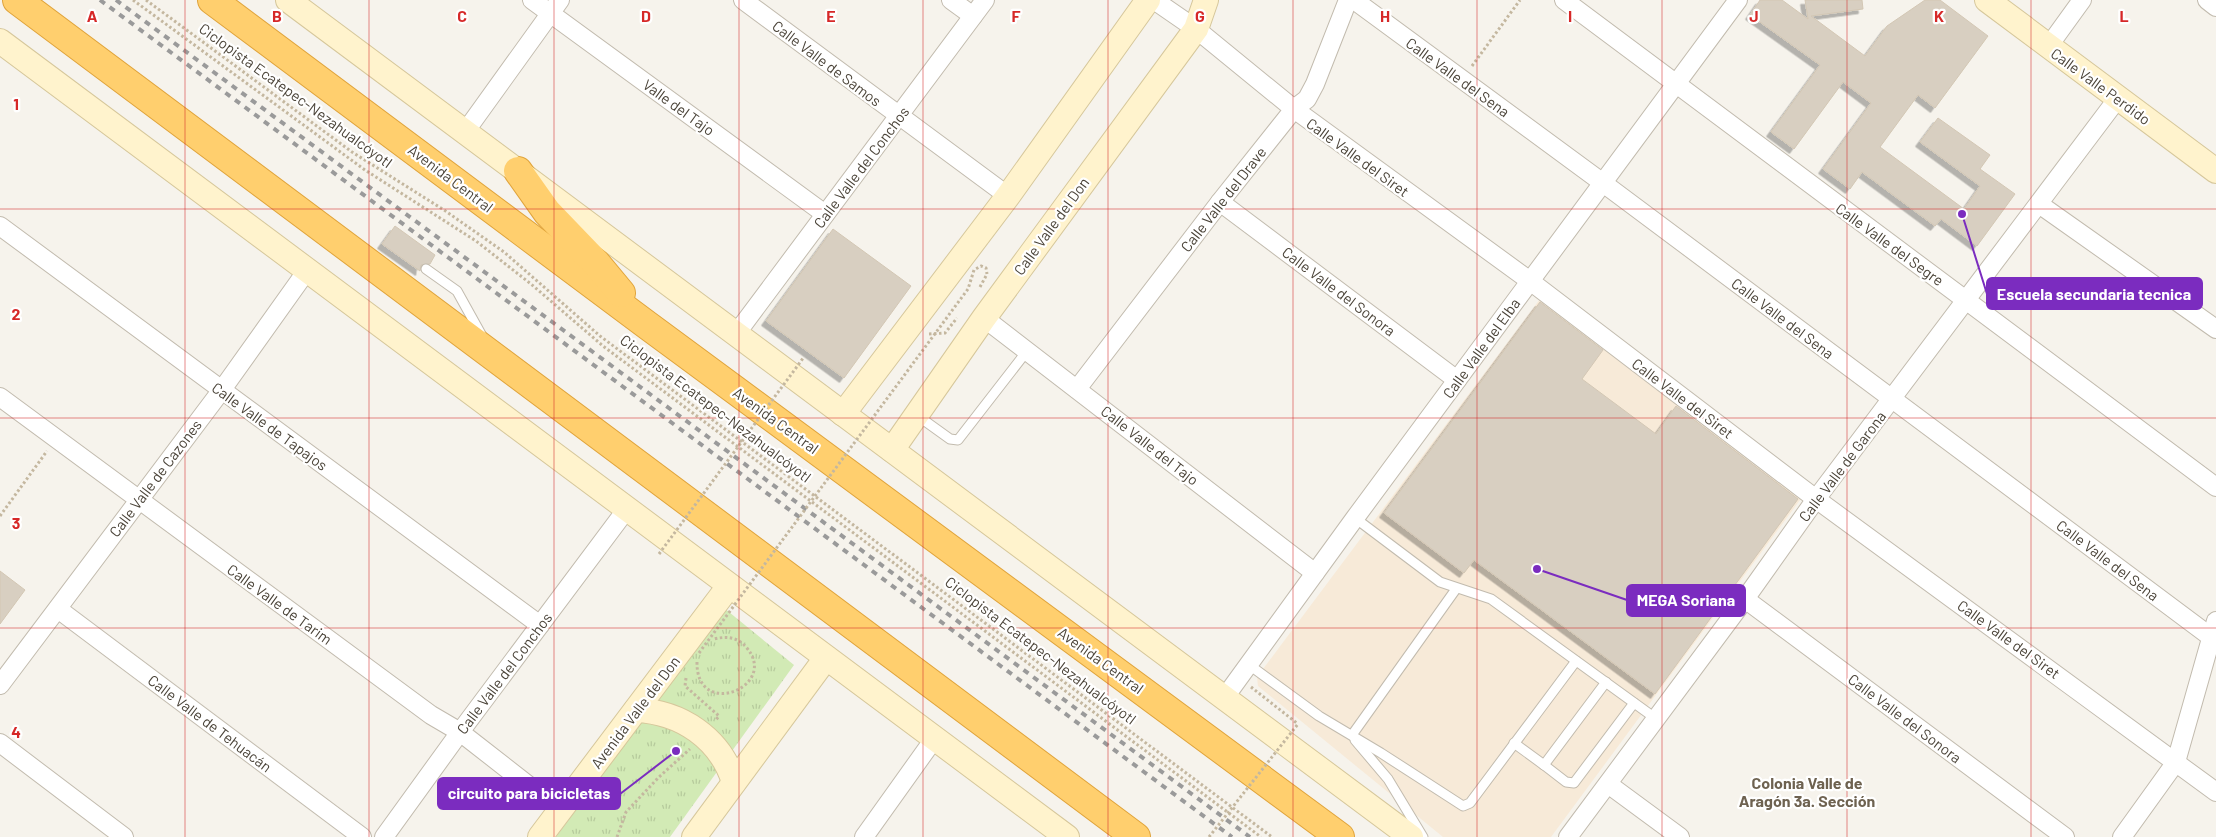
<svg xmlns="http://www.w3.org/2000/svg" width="2216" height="837" font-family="Barlow,sans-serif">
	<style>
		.commercial { fill: #f7ead8 }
		.park { fill: url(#park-tufts) }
		.building { fill: #d8cfc1; stroke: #d3c7b4; filter: url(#shadow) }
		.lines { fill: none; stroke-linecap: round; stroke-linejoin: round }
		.lane-casing { stroke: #c2bbae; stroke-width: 11 }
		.street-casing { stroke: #c2bbae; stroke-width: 20 }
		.secondary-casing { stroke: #d6c79b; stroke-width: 26 }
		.highway-casing { stroke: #e0a43c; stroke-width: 30 }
		.path { stroke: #c4b79f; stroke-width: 3; stroke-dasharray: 2.5 2.5; stroke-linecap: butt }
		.lane { stroke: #fff; stroke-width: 9 }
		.street { stroke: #fff; stroke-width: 18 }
		.secondary { stroke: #fff3cd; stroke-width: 24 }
		.highway { stroke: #ffcf6e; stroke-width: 28 }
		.rail { stroke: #9a9a9a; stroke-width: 4; stroke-dasharray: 6 6; stroke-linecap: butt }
		.path-bridge { stroke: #c4b79f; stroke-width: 3; stroke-dasharray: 2.5 2.5; stroke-linecap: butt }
		.grid { fill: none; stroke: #d62828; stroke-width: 1; stroke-opacity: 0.55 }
		.labels { text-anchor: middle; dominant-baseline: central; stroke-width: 4.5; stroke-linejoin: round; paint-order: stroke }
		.street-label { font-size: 15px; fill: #4b4439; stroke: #fff }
		.neighbourhood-label { font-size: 16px; font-weight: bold; fill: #6e6250; stroke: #fff }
		.grid-label { font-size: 16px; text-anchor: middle; font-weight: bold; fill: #d62828; stroke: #fff; stroke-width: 4.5; stroke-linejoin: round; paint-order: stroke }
		.leader { fill: none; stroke: #7b2cbf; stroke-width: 2 }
		.callout-dot { fill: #7b2cbf; stroke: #fff; stroke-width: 2 }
		.callout { fill: #7b2cbf; stroke: #7b2cbf; stroke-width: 2 }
		.callout-label { font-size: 16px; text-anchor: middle; font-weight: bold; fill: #fff }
	</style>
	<defs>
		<pattern id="park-tufts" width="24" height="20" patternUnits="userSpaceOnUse" patternTransform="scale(1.25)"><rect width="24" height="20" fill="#d2eab5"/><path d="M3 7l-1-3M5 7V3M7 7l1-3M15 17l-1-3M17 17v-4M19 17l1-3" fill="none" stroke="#b6ca9c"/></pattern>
		<filter id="shadow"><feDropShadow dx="-4.5" dy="4.5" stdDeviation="0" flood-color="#0004"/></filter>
	</defs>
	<rect width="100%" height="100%" fill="#f6f3ec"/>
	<!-- commercial -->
	<polygon class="commercial" points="1540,299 1803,496 1551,837 1443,837 1258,686 1257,677"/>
	<!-- park -->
	<polygon class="park" points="724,608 794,665 670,837 556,837"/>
	<!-- building -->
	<g class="building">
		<polygon points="1760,0 1782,0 1808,19 1805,0 1862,0 1863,9 1811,16 1865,56 1887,26 1925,0 1940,0 1988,36 1935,108 1918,95 1880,147 1964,209 1980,186 1920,142 1938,118 1990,155 1980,169 2015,194 1977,246 1941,219 1935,226 1862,172 1850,189 1823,169 1871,103 1843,82 1794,149 1771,132 1820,65 1750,15"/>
		<polygon points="395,226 435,255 430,264 421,265 420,271 382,244"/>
		<polygon points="833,229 911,286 844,378 766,321"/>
		<polygon points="1540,302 1603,350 1582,379 1656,434 1676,406 1798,499 1655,694 1474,560 1464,573 1384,513"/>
		<polygon points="0,571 25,590 0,624"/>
	</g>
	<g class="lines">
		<!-- lane casing -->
		<g class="lane-casing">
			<g id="lane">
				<polyline points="426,269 457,291 482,336"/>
				<polyline points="918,416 950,439 958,440 1027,351"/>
				<polyline points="1355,518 1440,582 1491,599 1655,718"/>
				<polyline points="1248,664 1319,716 1381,753 1463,806 1470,803 1576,661"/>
				<polyline points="1352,735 1456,589"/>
				<polyline points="1355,740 1388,779 1423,837"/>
				<polyline points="1514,743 1544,765 1606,682"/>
				<polyline points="1544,765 1566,782 1574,783 1634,703"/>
			</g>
		</g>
		<!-- street casing -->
		<g class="street-casing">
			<g id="street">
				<polyline points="532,0 825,214"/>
				<polyline points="743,0 1008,196"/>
				<polyline points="951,0 973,16"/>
				<polyline points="1154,0 1196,29 1294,109 1530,281 1816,499 2216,792"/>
				<polyline points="1354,0 1603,183 2211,637"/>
				<polyline points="1564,0 2216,487"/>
				<polyline points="2207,0 2216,7"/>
				<polyline points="2048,47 2082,0"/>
				<polyline points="465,132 560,0"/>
				<polyline points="1220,202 1457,380"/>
				<polyline points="2039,204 2216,329"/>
				<polyline points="0,226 540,625"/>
				<polyline points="984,318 1315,573"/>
				<polyline points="736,334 985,0"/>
				<polyline points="1077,389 1220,202 1294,109 1307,99 1315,84 1348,0"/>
				<polyline points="0,397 431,715 460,732 560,810"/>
				<polyline points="1745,599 2065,837"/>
				<polyline points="58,609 362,837"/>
				<polyline points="0,685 221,391 308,269"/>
				<polyline points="1225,697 1355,518 1738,0"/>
				<polyline points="0,743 124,837"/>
				<polyline points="1608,784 1680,837"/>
				<polyline points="384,837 460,732 626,510"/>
				<polyline points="864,837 934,739"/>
				<polyline points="1568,837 1745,599 1816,499 2118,98"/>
				<polyline points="2122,837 2176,762 2216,621"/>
			</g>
		</g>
		<!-- secondary casing -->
		<g class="secondary-casing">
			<g id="secondary">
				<polyline points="288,0 1411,837"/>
				<polyline points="1987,0 2216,171"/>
				<path d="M0 41C356 305 710 573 1067 837"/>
				<polyline points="843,414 1008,196 1148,0"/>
				<polyline points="892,450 984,318 1196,29 1206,0"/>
				<path d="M636 710C681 712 720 738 734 782"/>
				<polyline points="540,837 729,586"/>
				<polyline points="694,837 826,658"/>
			</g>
		</g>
		<!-- highway casing -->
		<g class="highway-casing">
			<g id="highway">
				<polyline points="17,0 1136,837"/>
				<polyline points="212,0 647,325 1340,837"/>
				<polyline points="518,171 547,212 596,263 621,293"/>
			</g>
		</g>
		<!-- path -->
		<g class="path">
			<polyline points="133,0 365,170 476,241 531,284 603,346 1261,837"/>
			<polyline points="146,0 352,152 444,210 504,252 600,336 1272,837"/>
			<polyline points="1472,66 1520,0"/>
			<polyline points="980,287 987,274"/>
			<polyline points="929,334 945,333 957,318"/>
			<polyline points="0,516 47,451"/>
			<path d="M697 662C696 721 781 686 746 647 738 637 726 636 714 639"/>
			<polyline points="686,678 685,686 719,716 715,721"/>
			<polyline points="1251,687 1298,724"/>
			<polyline points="617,837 626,812 659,777 690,749"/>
		</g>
		<!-- lane -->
		<use href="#lane" class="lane"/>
		<!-- street -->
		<use href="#street" class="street"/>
		<!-- secondary -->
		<use href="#secondary" class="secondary"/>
		<!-- highway -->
		<use href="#highway" class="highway"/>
		<!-- rail -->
		<g class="rail">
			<polyline points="100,0 1232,837"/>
			<polyline points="116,0 1250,837"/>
		</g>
		<!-- path-bridge -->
		<g class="path-bridge">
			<polyline points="659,554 804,357"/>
			<polyline points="699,653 968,289 974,270 981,266 986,268 987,274"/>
			<polyline points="1209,837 1298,724"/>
		</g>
	</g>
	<!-- grid -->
	<path class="grid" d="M185 0V837M369 0V837M554 0V837M739 0V837M923 0V837M1108 0V837M1293 0V837M1477 0V837M1662 0V837M1847 0V837M2031 0V837M0 209H2216M0 418H2216M0 628H2216"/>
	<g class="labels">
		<!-- street labels -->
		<g class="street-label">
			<text transform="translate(827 63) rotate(37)">Calle Valle de Samos</text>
			<text transform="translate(1458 77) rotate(36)">Calle Valle del Sena</text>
			<text transform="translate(2101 86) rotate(36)">Calle Valle Perdido</text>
			<text transform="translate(296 95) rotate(36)">Ciclopista Ecatepec-Nezahualcóyotl</text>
			<text transform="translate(679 107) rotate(36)">Valle del Tajo</text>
			<text transform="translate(1358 157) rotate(36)">Calle Valle del Siret</text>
			<text transform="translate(861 167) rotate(-53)">Calle Valle del Conchos</text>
			<text transform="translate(451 178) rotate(37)">Avenida Central</text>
			<text transform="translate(1223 199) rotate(-52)">Calle Valle del Drave</text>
			<text transform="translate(1051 226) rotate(-54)">Calle Valle del Don</text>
			<text transform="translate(1890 244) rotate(36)">Calle Valle del Segre</text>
			<text transform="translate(1339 291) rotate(37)">Calle Valle del Sonora</text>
			<text transform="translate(1783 318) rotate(37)">Calle Valle del Sena</text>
			<text transform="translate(1481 348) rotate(-54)">Calle Valle del Elba</text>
			<text transform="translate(1683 398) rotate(37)">Calle Valle del Siret</text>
			<text transform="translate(716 408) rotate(37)">Ciclopista Ecatepec-Nezahualcóyotl</text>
			<text transform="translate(776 420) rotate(36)">Avenida Central</text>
			<text transform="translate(270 426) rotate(36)">Calle Valle de Tapajos</text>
			<text transform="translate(1150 445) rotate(38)">Calle Valle del Tajo</text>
			<text transform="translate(1842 466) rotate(-53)">Calle Valle de Garona</text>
			<text transform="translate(155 478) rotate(-53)">Calle Valle de Cazones</text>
			<text transform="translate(2108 560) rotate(37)">Calle Valle del Sena</text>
			<text transform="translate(280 604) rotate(36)">Calle Valle de Tarim</text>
			<text transform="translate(2009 639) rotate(36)">Calle Valle del Siret</text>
			<text transform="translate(1041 650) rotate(37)">Ciclopista Ecatepec-Nezahualcóyotl</text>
			<text transform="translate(1101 660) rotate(36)">Avenida Central</text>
			<text transform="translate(504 673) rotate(-53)">Calle Valle del Conchos</text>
			<text transform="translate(635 712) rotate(-53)">Avenida Valle del Don</text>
			<text transform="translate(1905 718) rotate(37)">Calle Valle del Sonora</text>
			<text transform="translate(210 723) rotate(37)">Calle Valle de Tehuacán</text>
		</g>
		<!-- neighbourhood labels -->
		<g class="neighbourhood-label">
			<text x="1807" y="782">Colonia Valle de<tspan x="1807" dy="18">Aragón 3a. Sección</tspan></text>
		</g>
	</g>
	<g class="grid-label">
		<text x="92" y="22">A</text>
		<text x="277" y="22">B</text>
		<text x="462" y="22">C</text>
		<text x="646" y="22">D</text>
		<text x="831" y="22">E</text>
		<text x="1016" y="22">F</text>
		<text x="1200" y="22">G</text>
		<text x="1385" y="22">H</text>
		<text x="1570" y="22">I</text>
		<text x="1754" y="22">J</text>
		<text x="1939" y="22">K</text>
		<text x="2124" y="22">L</text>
		<text x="16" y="110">1</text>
		<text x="16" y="320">2</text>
		<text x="16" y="529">3</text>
		<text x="16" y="738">4</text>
	</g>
	<!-- callouts -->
	<path class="leader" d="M1962 214L1987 294M1537 569L1627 600M676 751L620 794"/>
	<g class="callout-dot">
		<circle cx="1962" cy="214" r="5"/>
		<circle cx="1537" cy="569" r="5"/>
		<circle cx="676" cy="751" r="5"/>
	</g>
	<g class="callout">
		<rect x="1987" y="278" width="215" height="31" rx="5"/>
		<rect x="1627" y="585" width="118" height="31" rx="5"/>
		<rect x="438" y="778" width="182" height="31" rx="5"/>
	</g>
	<g class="callout-label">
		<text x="2094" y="300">Escuela secundaria tecnica</text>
		<text x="1686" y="606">MEGA Soriana</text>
		<text x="529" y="799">circuito para bicicletas</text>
	</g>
</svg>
